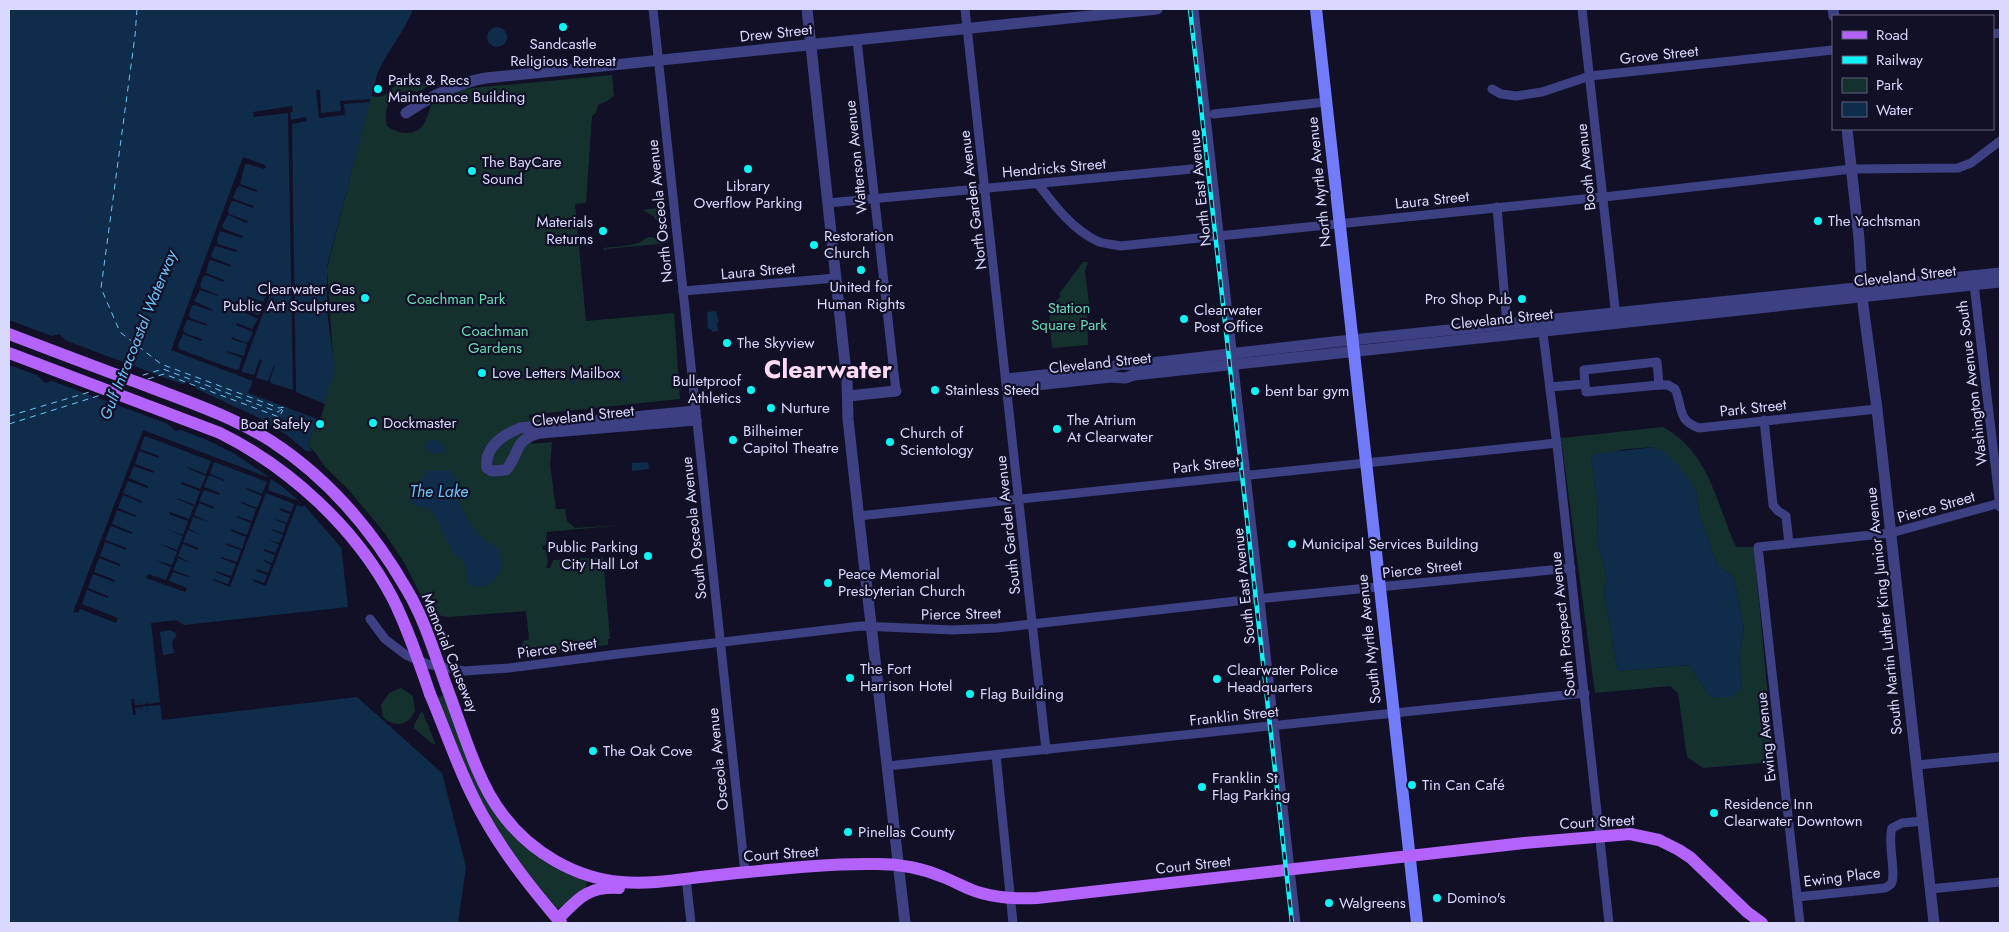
<svg xmlns="http://www.w3.org/2000/svg" width="2009" height="932" font-family="Jost,sans-serif">
	<style>
		.green { fill: #14312d; fill-rule: evenodd }
		.water { fill: #102c4b }
		.pier { fill: #121027; fill-rule: evenodd }
		.lines { fill: none; stroke-linecap: round; stroke-linejoin: round }
		.ferry { stroke: #69c5fa; stroke-width: 1; stroke-dasharray: 6 5; stroke-linecap: butt }
		.minor { stroke: #3d4184; stroke-width: 9 }
		.tertiary { stroke: #3d4184; stroke-width: 11 }
		.secondary { stroke: #727bfa; stroke-width: 12 }
		.primary { stroke: #b363fa; stroke-width: 12 }
		.rail-casing { stroke: #0bf5f7; stroke-width: 4.5 }
		.rail { stroke: #121027; stroke-width: 2.5; stroke-dasharray: 8; stroke-linecap: butt }
		.primary-bridge { stroke: #b363fa; stroke-width: 12 }
		.poi-dot { fill: #0bf5f7; stroke: #121027; stroke-width: 2 }
		.labels { text-anchor: middle; dominant-baseline: central; stroke-width: 4.5; stroke-linejoin: round; paint-order: stroke }
		.street-label { font-size: 15px; fill: #d9d8fe; stroke: #121027 }
		.poi-label { font-size: 15px; fill: #d9d8fe; stroke: #121027; text-anchor: start }
		.park-label { font-size: 15px; fill: #65dcb3; stroke: #121027 }
		.water-label { font-size: 16px; font-style: italic; fill: #69c5fa; stroke: #121027 }
		.town-label { font-size: 25px; font-weight: bold; fill: #fedaf4; stroke: #121027 }
	</style>
	<rect width="100%" height="100%" fill="#121027"/>
	<!-- green -->
	<g class="green">
		<path d="M612 75 614 96 607 101 598 105 596 113 592 116 586 203 575 204 586 321 674 313 680 399 529 415 530 419 552 417V420L530 431 531 444 552 442 550 465 556 509H565L567 521 575 528 622 525 547 532 546 545 542 546 543 550H546L548 562 546 568H550L553 560 603 557 610 639H608V645L525 655V652L519 653 517 648 522 647 523 641 529 639 526 611 449 617 437 615 427 608 405 564 386 535 349 490 319 461 317 455 308 445 334 372 327 269 371 96C390 100 386 87 400 85 409 83 419 84 429 83L430 85C426 87 423 91 419 91 415 92 411 90 407 91 389 94 383 110 387 126 399 135 417 137 425 122 431 109 430 101 442 91Z"/>
		<polygon points="655,195 660,195 663,224 660,225 653,216 643,210 657,208"/>
		<path d="M648 237 667 239 668 243 606 249V251L603 249 604 248C620 246 636 247 648 237Z"/>
		<polygon points="1083,262 1088,262 1085,271 1090,312 1087,312 1088,345 1052,348 1049,308 1061,296 1059,294"/>
		<path d="M1663 427C1710 453 1716 503 1736 547H1754L1774 762 1703 768 1687 757 1678 693 1670 686 1595 693 1561 438ZM1654 447 1655 450 1696 490 1700 516 1718 566 1734 577 1744 630 1739 656 1742 688 1711 698 1689 665 1618 671 1604 593 1607 578 1598 545 1597 499 1591 457 1627 449Z"/>
		<path d="M401 688 413 696 415 711C408 726 394 728 383 717L381 705 389 693Z"/>
		<path d="M444 695 495 812 587 882 586 887C577 892 564 908 556 909L511 852 476 792 437 698Z"/>
		<polygon points="421,712 423,713 435,743 434,745 414,728 414,725"/>
	</g>
	<!-- water -->
	<g class="water">
		<path d="M9 9H413C404 33 387 51 377 74L327 267V311L335 372 308 445 334 484 348 607 184 625 176 620 151 623 162 720 357 697 442 773 466 867 458 923H9Z"/>
		<circle cx="497" cy="37" r="10"/>
		<polygon points="716,311 719,322 717,323 718,331 712,332 711,329 708,329 707,312"/>
		<polygon points="570,371 584,373 584,376 587,376 588,373 595,374 595,372 619,373 619,375 625,376 625,382 618,381 617,377 596,377 596,378 592,378 593,380 579,378 576,376 575,384 571,384"/>
		<path d="M429 440C437 439 442 442 445 449L444 452 437 454 428 451 425 446Z"/>
		<polygon points="1654,447 1655,450 1662,450 1679,466 1696,490 1700,516 1718,566 1734,577 1744,630 1739,656 1742,688 1731,697 1711,698 1689,665 1618,671 1604,593 1607,578 1598,545 1597,499 1591,457 1595,454"/>
		<polygon points="648,462 649,469 632,471 632,463"/>
		<path d="M427 470 435 471 450 470C459 482 457 493 461 507 464 514 477 533 483 539 487 542 493 544 496 547 508 559 500 581 485 586 479 588 472 587 467 584 466 572 468 560 454 555L434 513 428 508 419 507 411 503V490L423 477Z"/>
		<polygon points="171,630 177,635 172,642 174,653 163,655 160,632"/>
	</g>
	<!-- pier -->
	<g class="pier">
		<polygon points="316,90 320,90 321,113 341,111 340,101 370,99 370,102 344,104 345,115 319,118"/>
		<polygon points="292,106 293,112 290,112 291,120 306,117 307,121 292,124 296,392 325,404 320,420 248,393 253,381 171,350 243,157 265,165 266,167 264,169 248,164 245,165 240,184 257,190 257,192 240,186 237,188 233,197 234,199 254,206 253,208 234,201 231,202 228,211 229,214 248,221 247,223 228,215 222,226 224,229 243,236 242,238 220,231 217,240 218,244 237,250 236,252 215,246 211,256 213,258 231,265 231,267 211,260 209,261 206,273 224,280 223,282 206,275 203,277 200,285 201,288 218,295 218,296 200,290 194,301 213,310 212,311 195,305 192,306 189,315 190,318 207,324 207,326 189,320 187,320 183,330 185,333 202,339 201,341 183,334 178,345 179,349 236,370 239,369 242,358 226,352 226,351 244,356 247,344 231,339 232,337 246,343 249,341 253,332 236,325 237,323 252,329 258,319 241,311 242,309 257,315 260,314 262,303 246,297 247,296 263,302 268,292 266,289 252,282 272,289 242,370 242,372 254,375 260,359 262,360 256,378 268,381 274,365 275,365 270,380 271,383 293,390 288,113 254,117 253,112"/>
		<path d="M9 320 52 336 59 334 67 341 182 384 189 382 193 384 197 389 259 418 288 436 306 451H314L337 484 345 552 304 505 302 507 297 505 266 586 253 581V579L264 583 267 575 256 571 257 569 268 573 271 565 261 559 272 563 275 555 264 551 265 549 275 553 279 545 268 539 279 543 283 535 272 530V529L283 533 286 524 276 520V519L287 523 290 514 279 510 280 508 291 512 294 504 266 493 230 587 212 580 213 579 228 584 230 578 215 572 216 571 231 576 236 564 220 558 221 557 237 562 241 550 226 545V543L242 549 246 537 231 531V529L247 535 251 523 236 517 237 516 252 521 256 509 241 503 242 502 257 508 262 496 246 489 247 488 262 494 267 482 214 462 210 474 225 480 224 481 209 475 204 487 220 493 219 495 204 490 199 501 214 507V509L199 503 194 515 209 522 193 517 189 529 204 536 188 530 183 542 199 548 198 550 183 544 178 556 193 564 178 558 173 570 189 576 188 577 173 572 169 581 187 588 185 592 146 578 148 574 166 580 171 567 154 560 172 565 177 552 158 543 177 550 183 536 164 528 183 535 188 521 169 514 170 512 189 519 194 506 177 499V498L195 505 200 491 181 484 182 482 200 489 206 476 187 468V467L206 474 211 461 145 436 140 449 159 456V458L139 451 135 464 154 471 153 473 134 466 129 478 148 486 147 488 128 481 123 493 142 501V503L123 495 118 508 137 516 136 517 117 510 112 524 132 532V534L111 526 105 540 127 548 126 550 105 542 100 556 120 564V566L99 558 94 572 115 580 114 582 93 574 88 588 108 596V598L87 590 82 604 118 618 116 623 80 609 78 613 73 612 143 430 270 478 235 454 207 440 181 430 175 431 168 424 52 381 45 383 37 375 9 365ZM271 479 284 488 299 501 268 490Z"/>
		<polygon points="131,699 134,699 135,705 140,705 140,700 141,705 146,704 147,700 148,704 161,702 162,705 148,706 147,711 147,706 141,707 142,712 140,707 135,708 136,715 133,715"/>
	</g>
	<g class="lines">
		<!-- ferry -->
		<g class="ferry">
			<polyline points="137,9 135,36 101,288 120,332 161,364 279,408 285,407 278,412 163,369 140,376"/>
			<polyline points="148,379 164,374 279,417 283,410"/>
			<polyline points="111,385 120,383"/>
			<polyline points="119,389 130,386"/>
			<polyline points="9,416 93,391"/>
			<polyline points="9,424 101,395"/>
		</g>
		<!-- minor -->
		<g class="minor">
			<polyline points="653,9 745,873"/>
			<polyline points="965,9 1046,750"/>
			<polyline points="1194,9 1296,923"/>
			<polyline points="1582,9 1616,317"/>
			<polyline points="1993,34 2000,33"/>
			<polyline points="857,40 896,391"/>
			<polyline points="1492,89 1501,94 1516,96 1542,92 1590,76 1833,50"/>
			<polyline points="1214,114 1326,102"/>
			<path d="M1038 184C1054 205 1072 229 1097 241 1103 244 1113 244 1120 246L1604 197 1852 169 1958 168 1971 163 2000 141"/>
			<polyline points="828,203 1192,169"/>
			<polyline points="1497,207 1507,325"/>
			<polyline points="1974,284 2000,507"/>
			<polyline points="683,291 836,278"/>
			<polyline points="1542,325 1558,454 1609,923"/>
			<path d="M1659 385H1668L1675 389C1683 407 1677 421 1699 428L1877 409"/>
			<polyline points="1550,387 1585,384 1584,370 1657,362 1659,385 1586,392 1585,384"/>
			<polyline points="1764,420 1773,505 1778,511 1786,516 1789,544"/>
			<polyline points="858,516 1557,443"/>
			<polyline points="370,619 385,639 406,655 427,664 464,671 509,668 618,654 861,626 953,630 997,628 1246,600 1571,568"/>
			<polyline points="996,755 1013,923"/>
			<polyline points="1917,765 2000,757"/>
			<polyline points="887,766 1585,693"/>
			<polyline points="686,878 691,923"/>
			<polyline points="1930,889 2000,882"/>
			<path d="M1797 897 1885 888C1887 887 1890 885 1891 884 1897 875 1887 842 1892 828L1902 823 1923 821"/>
			<polyline points="1800,923 1758,547 1891,533 2000,503"/>
		</g>
		<!-- tertiary -->
		<g class="tertiary">
			<polyline points="807,9 847,382 848,419 858,510 905,923"/>
			<polyline points="1833,9 1834,16"/>
			<path d="M406 113C431 96 456 83 486 78L1157 9"/>
			<polyline points="1847,129 1859,239 1863,305 1877,409 1934,923"/>
			<polyline points="1007,379 1110,368 1120,364 1134,365 1333,342 2000,273"/>
			<polyline points="1008,388 1111,377 1125,378 1134,375 2000,282"/>
			<polyline points="848,396 896,391"/>
			<path d="M695 411 520 428C503 435 484 447 487 468L492 471 506 470C521 452 513 440 540 433L696 420"/>
		</g>
		<!-- secondary -->
		<polyline class="secondary" points="1316,9 1417,923"/>
		<!-- primary -->
		<g class="primary">
			<path d="M447 688C462 727 477 782 503 815 531 852 575 878 621 882 653 885 687 878 719 875 770 870 825 863 877 864 900 864 922 868 943 877 956 882 968 890 981 893 999 898 1018 899 1037 898L1524 843 1630 834 1659 840 1679 850 1691 858 1747 912 1762 923"/>
			<path d="M430 694C447 734 461 777 482 814 504 854 532 889 561 923"/>
			<path d="M558 919C578 899 587 886 619 888"/>
		</g>
		<!-- rail casing -->
		<g class="rail-casing">
			<polyline id="rail" points="1190,9 1292,923"/>
		</g>
		<!-- rail -->
		<use href="#rail" class="rail"/>
		<!-- primary-bridge -->
		<g class="primary-bridge">
			<path d="M9 334C56 352 103 370 150 387 192 403 233 417 271 441 328 478 373 531 407 590 425 620 435 655 447 688"/>
			<path d="M9 353 220 433C290 468 356 528 393 599 408 629 419 662 430 694"/>
		</g>
	</g>
	<!-- markers -->
	<g class="poi-dot">
		<circle cx="563" cy="27" r="5"/>
		<circle cx="378" cy="89" r="5"/>
		<circle cx="748" cy="169" r="5"/>
		<circle cx="472" cy="171" r="5"/>
		<circle cx="1818" cy="221" r="5"/>
		<circle cx="603" cy="231" r="5"/>
		<circle cx="814" cy="245" r="5"/>
		<circle cx="861" cy="270" r="5"/>
		<circle cx="365" cy="298" r="5"/>
		<circle cx="1522" cy="299" r="5"/>
		<circle cx="1184" cy="319" r="5"/>
		<circle cx="727" cy="343" r="5"/>
		<circle cx="482" cy="373" r="5"/>
		<circle cx="751" cy="390" r="5"/>
		<circle cx="935" cy="390" r="5"/>
		<circle cx="1255" cy="391" r="5"/>
		<circle cx="771" cy="408" r="5"/>
		<circle cx="373" cy="423" r="5"/>
		<circle cx="320" cy="424" r="5"/>
		<circle cx="1057" cy="429" r="5"/>
		<circle cx="733" cy="440" r="5"/>
		<circle cx="890" cy="442" r="5"/>
		<circle cx="1292" cy="544" r="5"/>
		<circle cx="648" cy="556" r="5"/>
		<circle cx="828" cy="583" r="5"/>
		<circle cx="850" cy="678" r="5"/>
		<circle cx="1217" cy="679" r="5"/>
		<circle cx="970" cy="694" r="5"/>
		<circle cx="593" cy="751" r="5"/>
		<circle cx="1412" cy="785" r="5"/>
		<circle cx="1202" cy="787" r="5"/>
		<circle cx="1714" cy="813" r="5"/>
		<circle cx="848" cy="832" r="5"/>
		<circle cx="1437" cy="898" r="5"/>
		<circle cx="1329" cy="903" r="5"/>
	</g>
	<g class="labels">
		<!-- street labels -->
		<g class="street-label">
			<text transform="translate(776 33) rotate(-6)">Drew Street</text>
			<text transform="translate(1659 55) rotate(-6)">Grove Street</text>
			<text transform="translate(856 157) rotate(-96)">Watterson Avenue</text>
			<text transform="translate(1586 167) rotate(-96)">Booth Avenue</text>
			<text transform="translate(1054 168) rotate(-5)">Hendricks Street</text>
			<text transform="translate(1319 182) rotate(-96)">North Myrtle Avenue</text>
			<text transform="translate(1200 188) rotate(-96)">North East Avenue</text>
			<text transform="translate(973 200) rotate(-97)">North Garden Avenue</text>
			<text transform="translate(1432 200) rotate(-6)">Laura Street</text>
			<text transform="translate(660 211) rotate(-96)">North Osceola Avenue</text>
			<text transform="translate(758 271) rotate(-5)">Laura Street</text>
			<text transform="translate(1905 276) rotate(-6)">Cleveland Street</text>
			<text transform="translate(1502 319) rotate(-6)">Cleveland Street</text>
			<text transform="translate(1100 363) rotate(-6)">Cleveland Street</text>
			<text transform="translate(1972 383) rotate(-97)">Washington Avenue South</text>
			<text transform="translate(1753 408) rotate(-6)">Park Street</text>
			<text transform="translate(583 416) rotate(-6)">Cleveland Street</text>
			<text transform="translate(1206 465) rotate(-6)">Park Street</text>
			<text transform="translate(1936 507) rotate(-16)">Pierce Street</text>
			<text transform="translate(1008 525) rotate(-96)">South Garden Avenue</text>
			<text transform="translate(694 528) rotate(-96)">South Osceola Avenue</text>
			<text transform="translate(1422 569) rotate(-6)">Pierce Street</text>
			<text transform="translate(1244 586) rotate(-96)">South East Avenue</text>
			<text transform="translate(1884 611) rotate(-96)">South Martin Luther King Junior Avenue</text>
			<text transform="translate(961 614) rotate(-1)">Pierce Street</text>
			<text transform="translate(1563 624) rotate(-96)">South Prospect Avenue</text>
			<text transform="translate(1369 639) rotate(-96)">South Myrtle Avenue</text>
			<text transform="translate(557 648) rotate(-8)">Pierce Street</text>
			<text transform="translate(450 653) rotate(68)">Memorial Causeway</text>
			<text transform="translate(1234 716) rotate(-6)">Franklin Street</text>
			<text transform="translate(1766 737) rotate(-96)">Ewing Avenue</text>
			<text transform="translate(718 759) rotate(-96)">Osceola Avenue</text>
			<text transform="translate(1597 822) rotate(-3)">Court Street</text>
			<text transform="translate(781 854) rotate(-4)">Court Street</text>
			<text transform="translate(1193 865) rotate(-6)">Court Street</text>
			<text transform="translate(1842 877) rotate(-7)">Ewing Place</text>
		</g>
		<!-- poi labels -->
		<g class="poi-label">
			<text x="563" y="44" text-anchor="middle">Sandcastle<tspan x="563" dy="17">Religious Retreat</tspan></text>
			<text x="388" y="80">Parks &amp; Recs<tspan x="388" dy="17">Maintenance Building</tspan></text>
			<text x="482" y="162">The BayCare<tspan x="482" dy="17">Sound</tspan></text>
			<text x="748" y="186" text-anchor="middle">Library<tspan x="748" dy="17">Overflow Parking</tspan></text>
			<text x="1828" y="221">The Yachtsman</text>
			<text x="593" y="222" text-anchor="end">Materials<tspan x="593" dy="17">Returns</tspan></text>
			<text x="824" y="236">Restoration<tspan x="824" dy="17">Church</tspan></text>
			<text x="861" y="287" text-anchor="middle">United for<tspan x="861" dy="17">Human Rights</tspan></text>
			<text x="355" y="289" text-anchor="end">Clearwater Gas<tspan x="355" dy="17">Public Art Sculptures</tspan></text>
			<text x="1512" y="299" text-anchor="end">Pro Shop Pub</text>
			<text x="1194" y="310">Clearwater<tspan x="1194" dy="17">Post Office</tspan></text>
			<text x="737" y="343">The Skyview</text>
			<text x="492" y="373">Love Letters Mailbox</text>
			<text x="741" y="381" text-anchor="end">Bulletproof<tspan x="741" dy="17">Athletics</tspan></text>
			<text x="945" y="390">Stainless Steed</text>
			<text x="1265" y="391">bent bar gym</text>
			<text x="781" y="408">Nurture</text>
			<text x="1067" y="420">The Atrium<tspan x="1067" dy="17">At Clearwater</tspan></text>
			<text x="383" y="423">Dockmaster</text>
			<text x="310" y="424" text-anchor="end">Boat Safely</text>
			<text x="743" y="431">Bilheimer<tspan x="743" dy="17">Capitol Theatre</tspan></text>
			<text x="900" y="433">Church of<tspan x="900" dy="17">Scientology</tspan></text>
			<text x="1302" y="544">Municipal Services Building</text>
			<text x="638" y="547" text-anchor="end">Public Parking<tspan x="638" dy="17">City Hall Lot</tspan></text>
			<text x="838" y="574">Peace Memorial<tspan x="838" dy="17">Presbyterian Church</tspan></text>
			<text x="860" y="669">The Fort<tspan x="860" dy="17">Harrison Hotel</tspan></text>
			<text x="1227" y="670">Clearwater Police<tspan x="1227" dy="17">Headquarters</tspan></text>
			<text x="980" y="694">Flag Building</text>
			<text x="603" y="751">The Oak Cove</text>
			<text x="1212" y="778">Franklin St<tspan x="1212" dy="17">Flag Parking</tspan></text>
			<text x="1422" y="785">Tin Can Café</text>
			<text x="1724" y="804">Residence Inn<tspan x="1724" dy="17">Clearwater Downtown</tspan></text>
			<text x="858" y="832">Pinellas County</text>
			<text x="1447" y="898">Domino's</text>
			<text x="1339" y="903">Walgreens</text>
		</g>
		<!-- park labels -->
		<g class="park-label">
			<text x="456" y="299">Coachman Park</text>
			<text x="1069" y="308">Station<tspan x="1069" dy="17">Square Park</tspan></text>
			<text x="495" y="331">Coachman<tspan x="495" dy="17">Gardens</tspan></text>
		</g>
		<!-- water labels -->
		<g class="water-label">
			<text transform="translate(138 335) rotate(-68)">Gulf Intracoastal Waterway</text>
			<text x="439" y="491">The Lake</text>
		</g>
		<!-- town labels -->
		<g class="town-label">
			<text x="828" y="369">Clearwater</text>
		</g>
	</g>
	<!-- border -->
	<rect width="2009" height="932" fill="none" stroke="#d9d8fe" stroke-width="20"/>
	<!-- legend -->
	<rect x="1832" y="15" width="162" height="115" fill="#121027" stroke="#62607d"/>
	<rect x="1842" y="31" width="25" height="8" fill="#b363fa" stroke="#62607d"/>
	<text x="1876" y="40" font-size="15" fill="#d9d8fe">Road</text>
	<rect x="1842" y="56" width="25" height="8" fill="#0bf5f7" stroke="#62607d"/>
	<text x="1876" y="65" font-size="15" fill="#d9d8fe">Railway</text>
	<rect x="1842" y="78" width="25" height="15" fill="#14312d" stroke="#62607d"/>
	<text x="1876" y="90" font-size="15" fill="#d9d8fe">Park</text>
	<rect x="1842" y="102" width="25" height="15" fill="#102c4b" stroke="#62607d"/>
	<text x="1876" y="115" font-size="15" fill="#d9d8fe">Water</text>
</svg>
